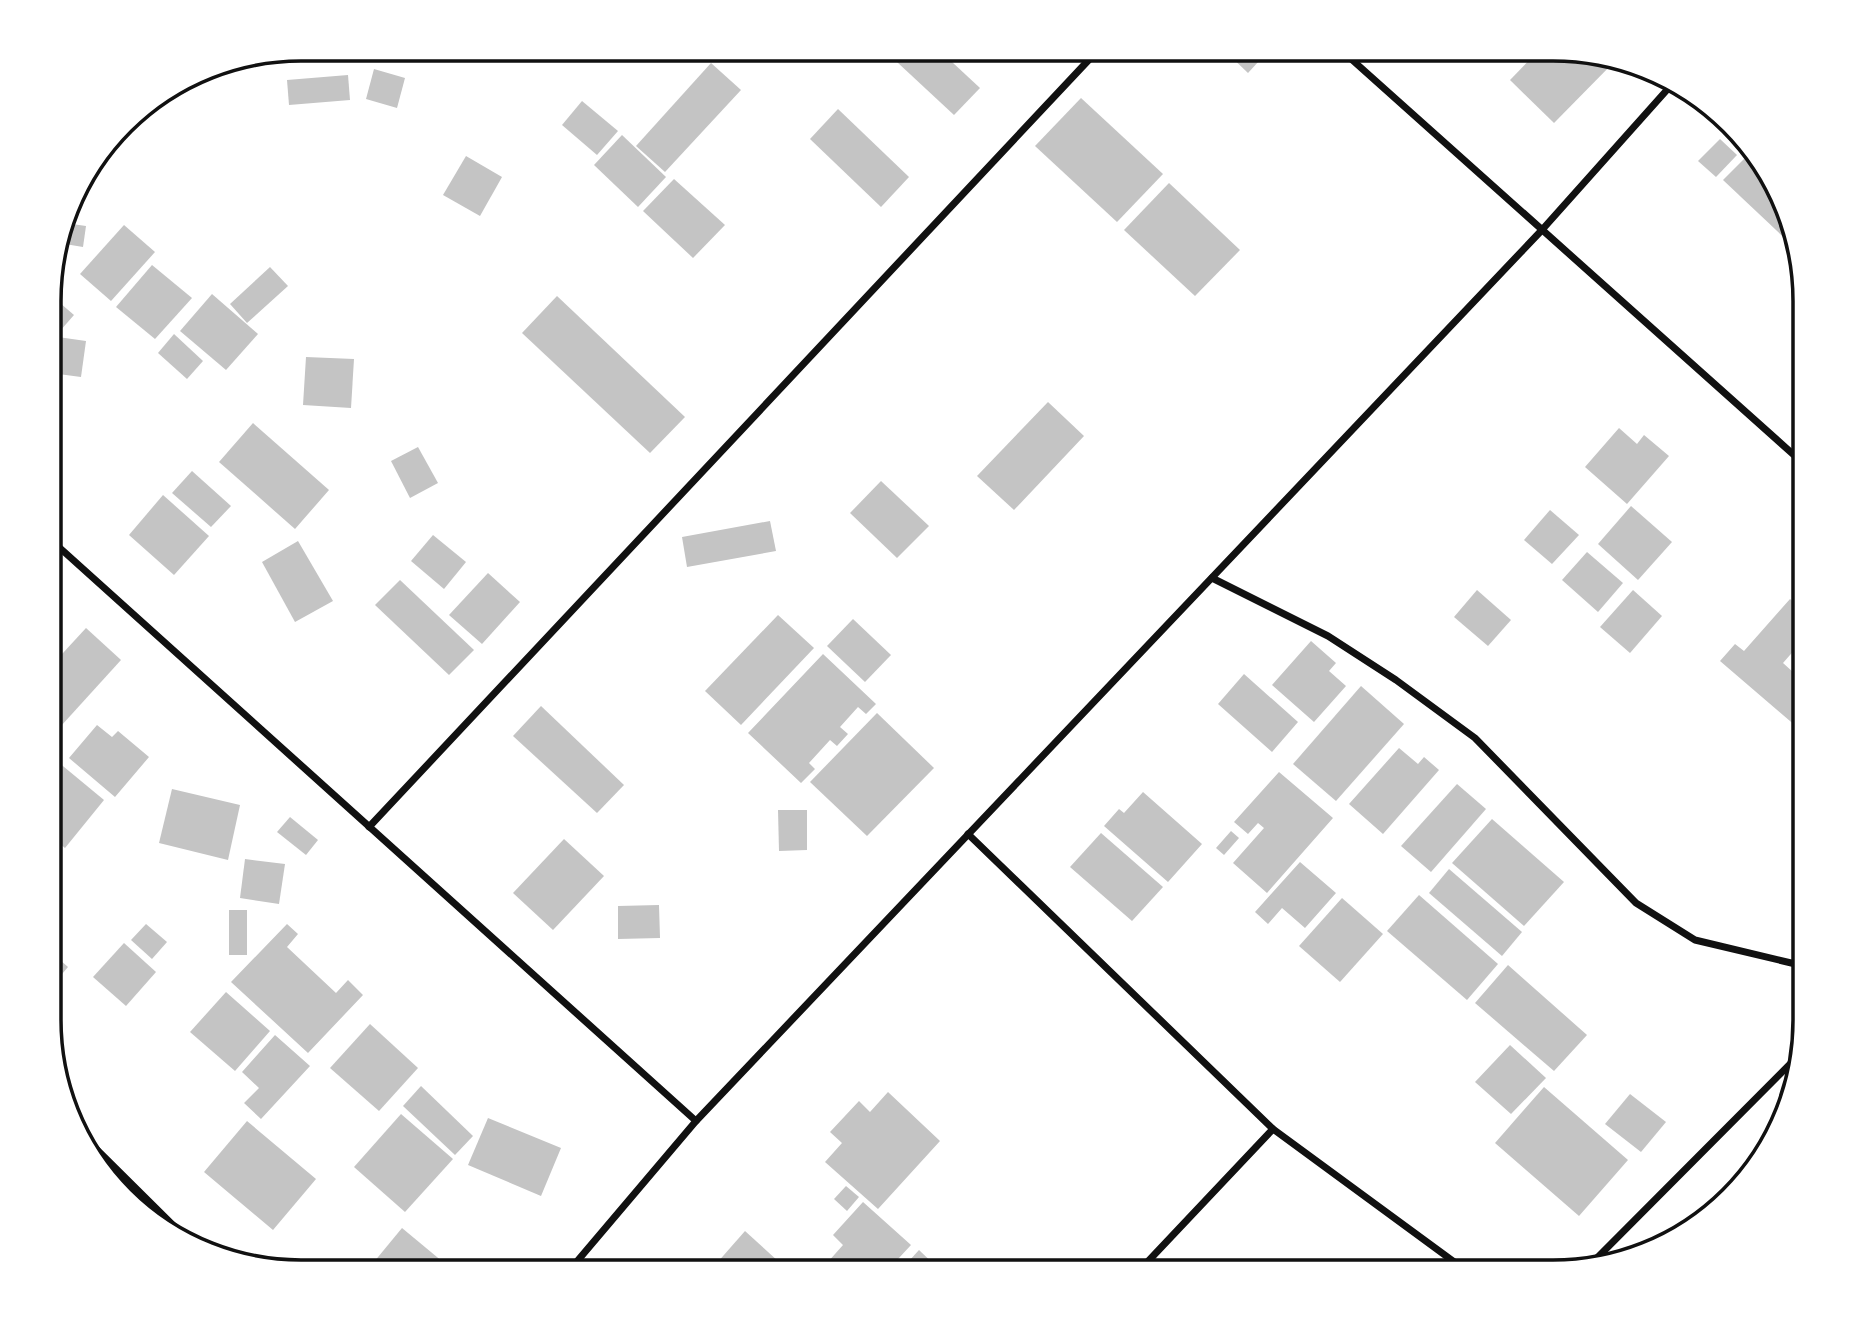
<svg xmlns="http://www.w3.org/2000/svg" width="1854" height="1321" font-family="'Nunito Sans',sans-serif">
	<style>
		.building { fill: #c4c4c4 }
		.lines { fill: none; stroke-linecap: round; stroke-linejoin: round }
		.minor { stroke: #111; stroke-width: 7 }
		.rim { fill: none; stroke: #111; stroke-width: 3.5 }
	</style>
	<rect width="100%" height="100%" fill="#fff"/>
	<!-- building -->
	<g class="building">
		<polygon points="883,49 938,49 980,88 954,115"/>
		<polygon points="1223,49 1270,49 1248,73"/>
		<polygon points="1539,50 1569,50 1616,60 1554,123 1510,80"/>
		<polygon points="711,63 741,90 665,172 636,146"/>
		<polygon points="374,69 405,78 397,108 366,99"/>
		<polygon points="348,75 350,100 289,105 287,80"/>
		<polygon points="1081,98 1163,174 1117,222 1035,146"/>
		<polygon points="582,101 618,131 597,155 562,125"/>
		<polygon points="838,109 909,177 881,207 810,139"/>
		<polygon points="622,135 666,177 638,207 594,165"/>
		<polygon points="1720,139 1737,155 1716,177 1698,161"/>
		<polygon points="466,156 502,177 480,216 443,195"/>
		<polygon points="1746,157 1779,189 1795,248 1723,180"/>
		<polygon points="674,179 725,225 693,258 643,211"/>
		<polygon points="1169,183 1240,250 1195,296 1124,230"/>
		<polygon points="65,223 86,226 83,247 59,243"/>
		<polygon points="124,225 155,252 111,301 80,274"/>
		<polygon points="152,265 192,298 155,339 116,307"/>
		<polygon points="270,267 288,286 247,323 230,304"/>
		<polygon points="212,294 258,334 226,370 180,331"/>
		<polygon points="557,296 685,417 650,453 522,333"/>
		<polygon points="60,303 74,315 60,331 51,324 51,312"/>
		<polygon points="174,334 203,361 187,379 158,353"/>
		<polygon points="51,336 86,341 81,377 51,373"/>
		<polygon points="306,357 354,359 351,408 303,405"/>
		<polygon points="1048,402 1084,436 1014,510 977,476"/>
		<polygon points="253,423 329,490 295,529 219,462"/>
		<polygon points="1619,428 1637,444 1644,435 1669,456 1627,504 1585,467"/>
		<polygon points="51,446 60,453 51,464"/>
		<polygon points="418,447 438,483 410,498 391,461"/>
		<polygon points="192,471 231,506 211,527 172,493"/>
		<polygon points="881,481 929,526 897,558 850,513"/>
		<polygon points="163,495 209,536 174,575 129,535"/>
		<polygon points="1631,506 1672,542 1638,580 1598,544"/>
		<polygon points="1550,510 1579,535 1552,564 1524,540"/>
		<polygon points="770,521 776,551 687,567 682,537"/>
		<polygon points="433,535 466,562 444,589 411,561"/>
		<polygon points="298,541 333,601 295,622 262,562"/>
		<polygon points="1587,552 1623,583 1598,612 1562,580"/>
		<polygon points="488,573 520,602 482,644 449,615"/>
		<polygon points="400,580 474,650 449,675 375,605"/>
		<polygon points="1477,590 1511,620 1488,646 1454,617"/>
		<polygon points="1633,590 1662,616 1630,653 1600,627"/>
		<polygon points="1790,599 1804,611 1804,639 1783,663 1804,682 1804,733 1720,661 1735,644 1744,651"/>
		<polygon points="778,615 814,648 741,725 705,691"/>
		<polygon points="853,619 891,655 865,682 827,646"/>
		<polygon points="86,628 121,660 51,737 51,666"/>
		<polygon points="1311,641 1336,663 1329,671 1346,686 1314,722 1272,685"/>
		<polygon points="823,654 876,704 866,714 858,707 840,727 848,734 837,746 830,740 809,763 815,769 801,783 748,733"/>
		<polygon points="1244,674 1298,722 1272,752 1218,704"/>
		<polygon points="1361,686 1404,724 1336,801 1293,764"/>
		<polygon points="541,706 624,785 597,813 513,736"/>
		<polygon points="877,713 934,768 867,836 810,782"/>
		<polygon points="97,725 112,737 118,731 149,757 115,797 69,758"/>
		<polygon points="1399,748 1418,764 1424,757 1439,770 1383,834 1349,804"/>
		<polygon points="52,757 104,800 65,848 51,836"/>
		<polygon points="1279,772 1333,818 1267,893 1233,863 1264,828 1258,823 1248,834 1234,822"/>
		<polygon points="1457,784 1486,809 1431,872 1401,846"/>
		<polygon points="172,789 240,805 228,860 159,843"/>
		<polygon points="1143,792 1202,844 1168,882 1104,826 1119,809 1124,813"/>
		<polygon points="778,810 807,810 807,850 779,851"/>
		<polygon points="290,817 318,840 306,855 277,832"/>
		<polygon points="1492,819 1564,882 1524,926 1452,863"/>
		<polygon points="1231,831 1239,838 1224,855 1216,848"/>
		<polygon points="1101,833 1163,887 1132,921 1070,867"/>
		<polygon points="564,839 604,876 553,930 513,893"/>
		<polygon points="245,859 285,864 279,904 240,898"/>
		<polygon points="1300,862 1336,893 1305,928 1282,908 1268,924 1255,912"/>
		<polygon points="1449,869 1522,932 1502,956 1429,893"/>
		<polygon points="1419,895 1498,964 1467,1000 1387,931"/>
		<polygon points="1342,898 1383,934 1340,982 1299,946"/>
		<polygon points="659,905 660,938 618,939 618,906"/>
		<rect x="229" y="910" width="18" height="45"/>
		<polygon points="146,924 167,942 152,959 131,940"/>
		<polygon points="287,924 298,934 287,947 336,993 348,980 363,995 308,1053 231,982"/>
		<polygon points="124,943 156,972 126,1006 93,977"/>
		<polygon points="51,952 68,967 51,987"/>
		<polygon points="1508,965 1587,1035 1554,1071 1475,1003"/>
		<polygon points="226,992 270,1031 235,1071 190,1032"/>
		<polygon points="370,1024 418,1068 379,1111 330,1068"/>
		<polygon points="275,1035 310,1066 261,1119 244,1103 259,1088 242,1072"/>
		<polygon points="1510,1045 1546,1078 1511,1114 1475,1082"/>
		<polygon points="421,1086 473,1136 455,1155 403,1106"/>
		<polygon points="1544,1087 1628,1160 1579,1216 1495,1143"/>
		<polygon points="888,1092 940,1141 878,1209 825,1162 842,1143 830,1132 859,1101 870,1112"/>
		<polygon points="1630,1094 1666,1122 1641,1152 1605,1124"/>
		<polygon points="401,1114 453,1159 405,1212 354,1167"/>
		<polygon points="488,1118 561,1148 541,1196 468,1165"/>
		<polygon points="247,1121 316,1179 273,1230 204,1172"/>
		<polygon points="846,1186 859,1197 847,1211 834,1199"/>
		<polygon points="863,1202 911,1245 886,1272 819,1272 843,1245 833,1235"/>
		<polygon points="402,1228 455,1272 373,1272 369,1268"/>
		<polygon points="745,1231 790,1272 709,1272"/>
		<polygon points="919,1250 942,1272 899,1272"/>
	</g>
	<g class="lines">
		<!-- minor -->
		<g class="minor">
			<polyline points="1340,49 1804,464"/>
			<polyline points="51,540 696,1121"/>
			<polyline points="1212,578 1328,636 1396,680 1475,738 1636,903 1695,940 1804,966"/>
			<polyline points="369,827 1099,49"/>
			<polyline points="968,834 1273,1129 1468,1272"/>
			<polyline points="77,1130 196,1248"/>
			<polyline points="1592,1263 1801,1053"/>
			<polyline points="568,1272 696,1121 1541,231 1674,82"/>
			<polyline points="1138,1272 1273,1129"/>
		</g>
	</g>
	<!-- crop -->
	<path d="M0 0H1854V1321H0ZM301 61H1553A240 240 0 0 1 1793 301V1020A240 240 0 0 1 1553 1260H301A240 240 0 0 1 61 1020V301A240 240 0 0 1 301 61Z" fill="#fff" fill-rule="evenodd"/>
	<path class="rim" d="M301 61H1553A240 240 0 0 1 1793 301V1020A240 240 0 0 1 1553 1260H301A240 240 0 0 1 61 1020V301A240 240 0 0 1 301 61Z"/>
</svg>
